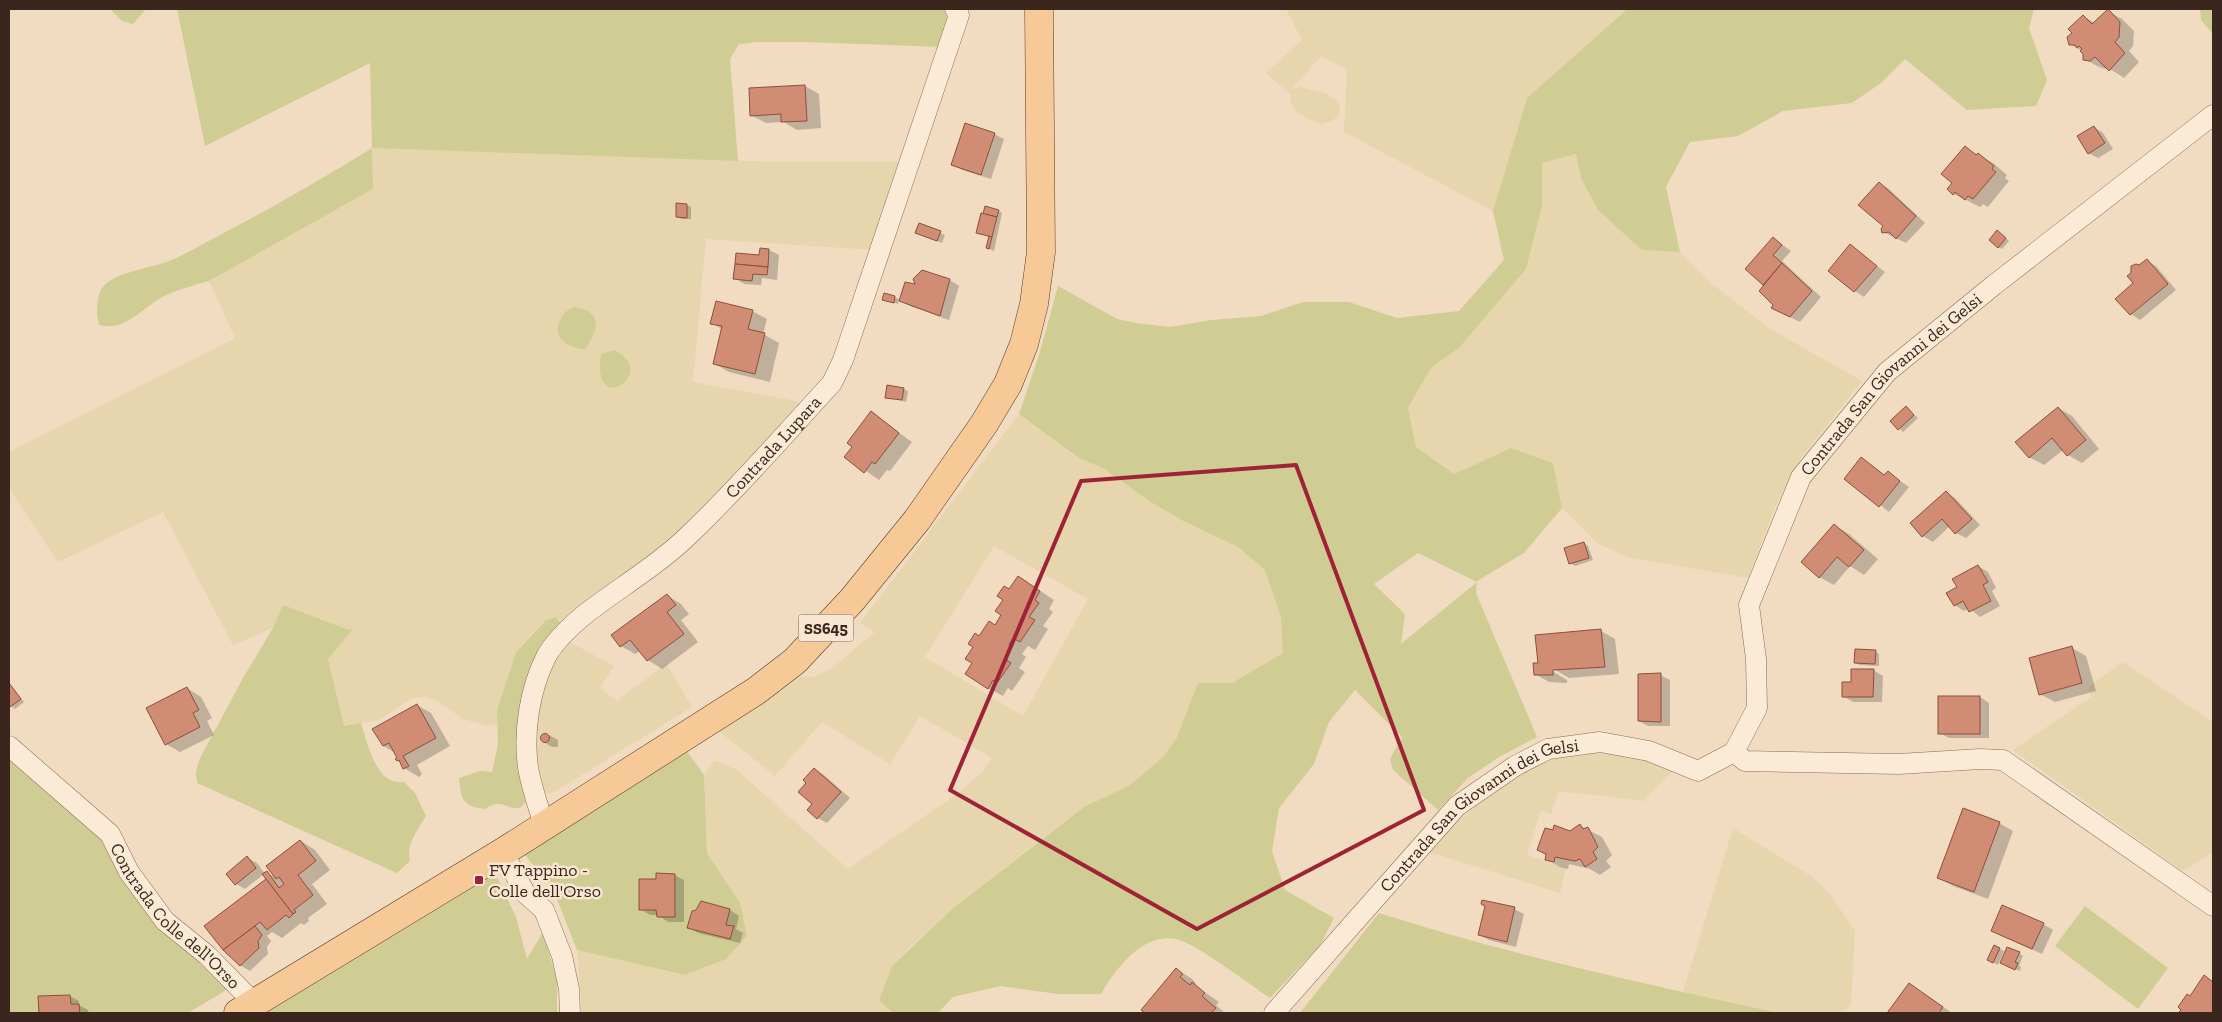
<svg xmlns="http://www.w3.org/2000/svg" width="2222" height="1022" font-family="'Zilla Slab',serif">
	<style>
		.farmland { fill: #e7d5ae; fill-rule: evenodd }
		.green { fill: #d0cd94; fill-rule: evenodd }
		.shadow { fill: #0003 }
		.building { fill: #d18c74; stroke: #8c4f3b }
		.lines { fill: none; stroke-linecap: round; stroke-linejoin: round }
		.minor-casing { stroke: #8b6b57; stroke-width: 21 }
		.primary-casing { stroke: #593a2c; stroke-width: 29 }
		.minor { stroke: #fbead5; stroke-width: 20 }
		.primary { stroke: #f7c996; stroke-width: 28 }
		.marked { fill: none; stroke: #9e2337; stroke-width: 4; stroke-linejoin: round }
		.poi-dot { fill: #9e2337; stroke: #f8e6d1; stroke-width: 2 }
		.labels { text-anchor: middle; dominant-baseline: central; stroke-width: 5; stroke-linejoin: round; paint-order: stroke }
		.shield { fill: #f8e6d1; stroke: #736053; stroke-width: 1 }
		.shield-label { font-size: 16px; font-weight: bold; fill: #3a261d }
		.street-label { font-size: 18px; fill: #3a261d; stroke: #f8e6d1 }
		.poi-label { font-size: 18px; fill: #3a261d; stroke: #f8e6d1; text-anchor: start }
	</style>
	<rect width="100%" height="100%" fill="#f1dbc1"/>
	<!-- farmland -->
	<g class="farmland">
		<polygon points="1286,9 1626,9 1527,98 1493,211 1344,132 1347,70 1321,56 1292,89 1301,87 1325,93 1339,102 1340,114 1332,121 1321,124 1310,120 1297,112 1290,102 1291,95 1266,73 1302,40"/>
		<polygon points="372,148 738,161 905,162 875,250 706,239 693,382 791,400 802,404 681,532 561,625 556,617 546,620 533,632 516,652 497,709 497,726 485,725 463,719 438,701 424,697 412,698 379,720 344,726 328,659 353,629 349,630 283,606 273,628 233,645 163,512 58,562 9,488 9,452 235,338 209,281 373,189"/>
		<polygon points="1576,154 1581,178 1642,250 1680,252 1712,284 1772,330 1862,381 1801,458 1776,505 1748,578 1631,558 1598,544 1562,508 1553,463 1511,448 1454,474 1416,447 1408,408 1431,368 1459,348 1526,269 1542,206 1542,163"/>
		<path d="M1019 414 1079 459 1103 468 1149 501 1185 522 1238 547 1265 570 1281 617 1283 653 1232 683H1198L1177 737 1164 756 1130 785 1084 807 1032 846 953 908 909 948 892 966 879 1000 893 1013H582L577 950 685 975 740 903 707 853 704 775 714 760 737 770 848 869 957 794 980 774 992 758 920 716 890 764 822 722 775 776 720 732 780 684 795 676 813 677 831 669 875 632 860 623ZM994 546 1088 599 1023 716 925 657Z"/>
		<polygon points="564,639 614,666 600,688 617,701 666,664 692,707 551,794 546,793 540,784 536,766 536,727 545,678"/>
		<polygon points="2123,662 2213,722 2213,852 2183,871 2013,750 2091,697 2089,686"/>
		<polygon points="1585,747 1652,756 1674,770 1643,801 1559,791 1551,814 1541,810 1527,855 1566,868 1560,893 1429,852 1447,831 1485,797 1522,768"/>
		<polygon points="1733,828 1811,876 1829,893 1855,931 1851,1005 1841,1013 1780,1013 1683,992"/>
	</g>
	<!-- green -->
	<g class="green">
		<polygon points="110,9 146,9 133,24 122,21"/>
		<path d="M177 9H944L948 20 943 47 805 42H757L739 44 730 59 738 161 372 148 373 189 209 281C194 285 179 289 164 296 143 307 126 332 99 325 96 315 96 298 102 288 113 272 152 268 169 261 186 254 203 244 220 235 272 208 322 179 372 148L370 63 205 146Z"/>
		<path d="M1627 9H2034L2029 28 2047 80 2036 106 1967 110 1905 59 1881 83 1852 103 1783 111 1738 136 1690 142 1666 187 1680 252 1642 250 1598 210 1581 178 1576 154 1542 163V206L1526 269 1459 348 1431 368 1408 408 1416 447 1454 474 1511 448 1553 463 1562 508 1524 553 1477 581 1476 593 1537 737 1499 757 1468 778 1438 810 1393 770 1390 759 1402 737 1355 690 1329 722 1314 764 1279 808 1272 851 1285 890 1334 918 1320 945 1270 998C1250 985 1196 943 1176 939 1143 932 1115 969 1101 994H1059L1000 986 953 997 938 1013H893L879 1000 892 966 953 908 1084 807 1130 785 1164 756 1177 737 1198 683H1232L1283 653 1281 617 1265 570 1238 547 1185 522 1149 501 1103 468 1080 459 1019 414 1039 355 1058 286 1117 319 1136 323 1170 327 1211 320 1261 316 1303 302H1349L1397 318 1459 311 1504 260 1493 211 1527 98ZM1418 553 1477 582 1401 644 1405 614 1374 584Z"/>
		<polygon points="2200,9 2213,9 2213,34 2201,20"/>
		<path d="M574 307C603 311 599 330 585 349 573 349 557 342 558 328 558 322 562 317 565 312Z"/>
		<path d="M614 350C661 373 590 419 601 354Z"/>
		<path d="M283 605 349 630 354 628 328 659 344 726 361 723C368 744 376 786 404 782L415 793 426 816C418 830 405 846 410 861L397 873 197 783 196 772 200 758 243 678 273 628Z"/>
		<path d="M556 617 561 625C550 637 537 650 531 666 518 697 526 765 527 801L520 808C504 809 502 798 485 809 462 807 461 798 459 778L480 771 492 772 498 744 497 710 516 652 546 620Z"/>
		<polygon points="686,750 704,775 707,853 740,903 747,936 726,959 685,975 577,950 553,889 525,855"/>
		<polygon points="9,755 66,805 101,840 165,931 228,989 188,1013 9,1013"/>
		<polygon points="495,873 516,917 527,959 543,932 557,980 557,1013 261,1013"/>
		<polygon points="2085,906 2168,968 2138,1009 2055,946"/>
		<path d="M1379 913C1510 955 1646 984 1780 1013H1300Z"/>
	</g>
	<!-- shadow -->
	<g class="shadow">
		<polygon points="2108,11 2122,19 2134,31 2133,46 2129,51 2139,62 2124,78 2107,67 2105,69 2099,67 2084,59 2082,51 2070,44 2074,33 2083,16 2095,23"/>
		<polygon points="805,86 819,94 821,128 797,130 784,122 766,123 751,115"/>
		<polygon points="2094,127 2103,133 2113,149 2098,158 2088,153"/>
		<polygon points="994,134 1004,139 991,179 962,170 952,164"/>
		<polygon points="1966,148 1993,163 2007,175 2005,178 2009,181 1988,207 1983,204 1980,207 1954,194 1954,183"/>
		<polygon points="1879,183 1889,189 1925,223 1906,243 1883,232 1885,225"/>
		<polygon points="687,205 691,207 691,219 682,219 677,217"/>
		<polygon points="998,211 1002,213 994,251 987,248 990,237 978,233"/>
		<polygon points="920,224 945,235 942,243 921,235"/>
		<polygon points="2001,234 2009,241 2002,249 1998,247"/>
		<polygon points="1773,238 1791,251 1782,261 1821,297 1800,322 1782,313 1774,304 1765,284 1747,269"/>
		<polygon points="1851,246 1885,272 1864,297 1855,291"/>
		<polygon points="761,249 769,250 779,255 777,280 762,278 761,285 744,284 735,278 760,256"/>
		<polygon points="2147,261 2156,266 2176,290 2140,320 2131,314 2117,299 2135,283 2140,267"/>
		<polygon points="950,280 959,286 949,320 910,306 899,300 898,304 883,299 895,297 900,300 916,286"/>
		<polygon points="752,311 767,319 763,334 779,343 770,382 729,372 715,364 723,330 712,323"/>
		<polygon points="903,389 908,391 906,402 887,397"/>
		<polygon points="1906,408 1918,418 1903,432 1891,421"/>
		<polygon points="2058,408 2072,416 2099,449 2082,463 2068,455 2063,450 2044,465 2029,457"/>
		<polygon points="871,413 912,442 890,471 887,470 879,480 846,457 854,446"/>
		<polygon points="1862,459 1885,476 1888,473 1909,487 1889,512 1846,478"/>
		<polygon points="1946,492 1955,498 1980,525 1966,538 1956,533 1950,526 1933,542 1923,536 1912,523"/>
		<polygon points="1834,525 1849,534 1878,559 1864,575 1850,566 1834,585 1819,577"/>
		<polygon points="1584,543 1588,546 1593,560 1575,566 1570,563"/>
		<polygon points="1978,566 1988,572 1996,588 1992,591 2000,606 1980,617 1969,608 1964,611 1955,605 1958,588"/>
		<polygon points="1033,586 1054,600 1049,609 1053,612 1043,626 1048,629 1035,650 1028,646 1022,654 1026,657 1019,668 1025,672 1012,691 1008,688 1003,696 988,688 974,663 979,637 995,626 1003,615 1010,591"/>
		<polygon points="667,595 681,604 689,614 681,620 698,642 662,669 648,660 640,651 635,654 621,646"/>
		<polygon points="1601,631 1615,639 1619,674 1569,678 1552,668 1552,671 1567,680 1567,683 1549,682 1535,674 1539,664"/>
		<polygon points="2072,648 2086,656 2096,691 2055,702 2040,694"/>
		<polygon points="1875,651 1879,654 1879,666 1860,665 1856,663"/>
		<polygon points="1873,670 1883,676 1882,702 1853,702 1843,696 1852,684"/>
		<polygon points="1660,675 1670,680 1670,726 1648,726 1639,721"/>
		<polygon points="9,683 24,702 15,709 9,704"/>
		<polygon points="187,688 201,697 212,718 207,721 214,735 180,752 166,744"/>
		<polygon points="1980,697 1989,703 1989,738 1949,738 1940,733"/>
		<polygon points="417,705 431,713 450,746 417,765 422,774 419,777 404,768 398,760 399,759 396,753 383,746"/>
		<polygon points="542,735 549,735 558,740 558,747 552,747 542,741"/>
		<polygon points="814,769 824,775 850,798 827,823 818,818 813,804 808,783"/>
		<polygon points="1999,823 2013,831 1988,899 1953,886 1939,878"/>
		<polygon points="1580,826 1602,837 1612,855 1606,861 1611,867 1600,875 1590,869 1569,864 1568,869 1560,867 1546,859 1547,855 1538,850"/>
		<polygon points="301,841 315,850 330,870 312,884 327,904 308,918 309,921 304,925 301,923 282,938 272,932 267,936 271,941 267,947 268,954 250,971 240,965 224,949 206,926 267,879 264,874 245,889 236,884 248,858 257,863 265,874 267,873 277,878 268,866"/>
		<polygon points="674,875 684,880 684,922 668,922 658,915 650,915 640,909 657,880"/>
		<polygon points="1486,906 1514,909 1524,914 1516,947 1489,940 1480,935"/>
		<polygon points="730,910 739,916 736,929 743,933 740,943 698,933 689,928"/>
		<polygon points="2043,924 2053,930 2042,954 2002,936"/>
		<polygon points="1994,946 2004,951 1998,965 1988,960"/>
		<polygon points="2019,953 2023,956 2019,966 2021,967 2020,971 2006,965"/>
		<polygon points="1177,970 1191,978 1196,983 1194,985 1219,1002 1216,1005 1225,1013 1147,1013 1142,1010"/>
		<polygon points="2204,977 2213,982 2213,1013 2180,1013"/>
		<polygon points="1909,984 1923,993 1952,1013 1888,1013"/>
		<polygon points="70,996 79,1001 79,1005 88,1010 89,1013 41,1013 40,998"/>
	</g>
	<!-- building -->
	<g class="building">
		<polygon points="2108,9 2120,22 2119,37 2115,42 2125,53 2109,71 2095,57 2090,61 2083,60 2083,54 2080,51 2082,49 2079,46 2077,48 2075,45 2069,45 2067,37 2072,33 2068,29 2083,15 2092,24"/>
		<polygon points="805,85 807,121 781,122 781,114 750,116 749,88"/>
		<polygon points="965,123 995,133 981,175 951,165"/>
		<polygon points="2094,126 2105,143 2088,154 2077,136"/>
		<polygon points="1965,146 1976,155 1978,153 1994,166 1992,169 1996,172 1973,199 1968,196 1965,200 1955,192 1953,195 1947,189 1952,183 1941,174"/>
		<polygon points="1879,182 1916,216 1896,239 1889,232 1882,233 1881,229 1883,226 1858,205"/>
		<polygon points="676,203 687,204 687,218 676,217"/>
		<polygon points="985,206 999,210 997,217 983,214"/>
		<polygon points="981,213 997,217 992,237 976,233"/>
		<polygon points="919,223 941,231 937,241 915,233"/>
		<polygon points="1997,230 2006,238 1998,248 1989,240"/>
		<polygon points="989,236 992,237 989,249 986,248"/>
		<polygon points="1773,237 1782,245 1773,255 1782,263 1763,285 1745,269"/>
		<polygon points="1850,244 1877,266 1854,292 1828,271"/>
		<polygon points="760,248 769,249 768,267 735,264 736,253 759,255"/>
		<polygon points="2147,259 2168,284 2130,315 2115,299 2133,283 2127,276 2131,273 2131,266 2136,264 2139,265"/>
		<polygon points="1782,263 1812,291 1790,317 1771,308 1773,305 1759,291"/>
		<polygon points="735,264 768,267 767,275 753,274 752,281 733,279"/>
		<polygon points="922,270 950,279 940,316 899,301 905,282 915,284 913,279"/>
		<polygon points="884,293 895,296 894,303 882,300"/>
		<polygon points="716,301 753,310 748,329 765,333 755,374 713,364 722,326 710,324"/>
		<polygon points="887,385 904,388 902,400 885,398"/>
		<polygon points="1906,406 1914,415 1898,430 1890,421"/>
		<polygon points="2058,407 2086,440 2067,456 2052,438 2029,458 2015,442"/>
		<polygon points="871,411 899,433 875,464 872,462 864,473 844,457 852,447 847,443"/>
		<polygon points="1861,457 1884,475 1888,471 1900,481 1879,507 1844,479"/>
		<polygon points="1946,491 1972,519 1955,534 1942,519 1922,537 1910,523"/>
		<polygon points="1834,524 1864,550 1849,567 1837,557 1819,578 1801,562"/>
		<polygon points="1584,542 1589,558 1569,564 1564,548"/>
		<polygon points="1978,565 1988,582 1983,585 1991,601 1969,612 1963,601 1954,606 1946,593 1957,587 1952,579"/>
		<polygon points="1018,576 1040,591 1035,600 1039,603 1029,617 1035,620 1020,642 1013,638 1009,645 1012,647 1005,659 1011,663 997,683 993,680 988,689 965,674 972,663 965,659 973,647 968,644 975,633 979,636 989,621 995,625 1001,615 995,611 1003,600 997,596 1004,586 1009,589"/>
		<polygon points="667,594 676,605 667,612 684,634 647,661 630,640 620,647 611,635"/>
		<polygon points="1601,629 1605,667 1553,670 1553,675 1534,675 1533,663 1538,663 1535,635"/>
		<polygon points="2072,646 2082,683 2039,695 2029,658"/>
		<polygon points="1855,649 1876,650 1875,664 1854,663"/>
		<polygon points="1851,669 1874,669 1873,697 1842,697 1842,682 1851,682"/>
		<polygon points="1661,673 1661,722 1638,721 1638,674"/>
		<polygon points="9,683 21,699 10,707 9,706"/>
		<polygon points="187,687 199,710 193,713 200,727 165,745 146,708"/>
		<rect x="1938" y="696" width="42" height="38"/>
		<polygon points="417,704 436,738 403,756 409,766 403,769 399,760 397,761 395,759 397,758 389,743 383,746 372,729"/>
		<circle cx="545" cy="738" r="4.5"/>
		<polygon points="814,768 841,792 817,819 807,810 812,804 798,792 806,783 803,780"/>
		<polygon points="1963,808 2000,822 1974,892 1937,878"/>
		<polygon points="1580,824 1583,829 1588,827 1598,847 1593,852 1597,859 1585,867 1580,859 1575,861 1555,857 1554,862 1545,860 1546,854 1537,850 1545,828 1553,830 1554,825 1570,831"/>
		<polygon points="300,840 316,861 298,875 313,895 294,910 296,912 293,914 262,874 267,871 279,888 284,884 279,877 276,879 266,866"/>
		<polygon points="247,856 256,868 235,885 226,874"/>
		<polygon points="656,873 675,874 675,917 657,917 656,910 639,910 639,879 656,879"/>
		<polygon points="266,879 293,914 289,918 286,915 267,930 260,922 223,950 204,926"/>
		<polygon points="1482,900 1515,907 1507,942 1478,935 1485,906 1481,904"/>
		<polygon points="701,901 730,909 726,925 734,926 730,939 687,928 692,911 696,910"/>
		<polygon points="2002,905 2044,923 2032,949 1991,931"/>
		<polygon points="255,926 262,935 258,941 259,948 240,966 223,950"/>
		<polygon points="1994,945 2000,948 1993,963 1987,960"/>
		<polygon points="2007,947 2020,952 2015,962 2018,963 2015,970 2000,963"/>
		<polygon points="1176,968 1183,974 1180,977 1190,985 1192,982 1205,993 1202,996 1216,1008 1211,1013 1145,1013 1141,1010"/>
		<polygon points="2204,975 2213,982 2213,1013 2178,1013 2181,1010 2178,1007 2187,994 2190,996"/>
		<polygon points="1909,983 1943,1007 1939,1013 1887,1013"/>
		<polygon points="70,995 71,1004 79,1004 80,1013 39,1013 38,996"/>
	</g>
	<g class="lines">
		<!-- minor casing -->
		<g class="minor-casing">
			<g id="minor">
				<path id="s1" d="M9 746 110 834 129 872 165 921 207 955 255 1004"/>
				<path id="s2" d="M1734 752 1757 708 1756 659 1749 605 1801 477 1887 372 1994 285 2213 115"/>
				<path id="s3" d="M544 826C539 807 531 787 528 767 523 731 530 689 546 657 554 641 571 626 584 615 620 587 660 564 692 532 741 485 786 433 832 383L843 360 959 15 955 9"/>
				<polyline points="503,852 525,893 544,910 562,956 569,989 570,1013"/>
				<path id="s4" d="M1274 1013 1457 806 1515 766 1548 749 1600 742 1649 751 1698 771 1734 752 1745 761 1899 764 1980 759 2003 760 2213 906"/>
			</g>
		</g>
		<!-- primary casing -->
		<g class="primary-casing">
			<polyline id="primary" points="238,1013 503,852 756,691 795,661 852,600 917,520 984,424 1008,384 1024,344 1034,304 1041,252 1039,9"/>
		</g>
		<!-- minor -->
		<use href="#minor" class="minor"/>
		<!-- primary -->
		<use href="#primary" class="primary"/>
	</g>
	<!-- marked area -->
	<path class="marked" d="M1296 465 1424 810 1197 929 950 790 1081 481Z"/>
	<!-- markers -->
	<rect class="poi-dot" x="474" y="875" width="10" height="10" rx="2.5"/>
	<g class="labels">
		<!-- shield labels -->
		<rect class="shield" x="798.5" y="614.5" width="55" height="27" rx="4"/>
		<g class="shield-label">
			<text x="826" y="628">SS645</text>
		</g>
		<!-- street labels -->
		<g class="street-label">
			<text stroke="none"><textPath href="#s2" startOffset="421">Contrada San Giovanni dei Gelsi</textPath></text>
			<text stroke="none"><textPath href="#s3" startOffset="485">Contrada Lupara</textPath></text>
			<text stroke="none"><textPath href="#s4" startOffset="290">Contrada San Giovanni dei Gelsi</textPath></text>
			<text stroke="none"><textPath href="#s1" startOffset="240">Contrada Colle dell'Orso</textPath></text>
		</g>
		<!-- poi labels -->
		<g class="poi-label">
			<text x="489" y="870">FV Tappino -<tspan x="489" dy="21">Colle dell'Orso</tspan></text>
		</g>
	</g>
	<!-- border -->
	<rect width="2222" height="1022" fill="none" stroke="#3a261d" stroke-width="20"/>
</svg>
